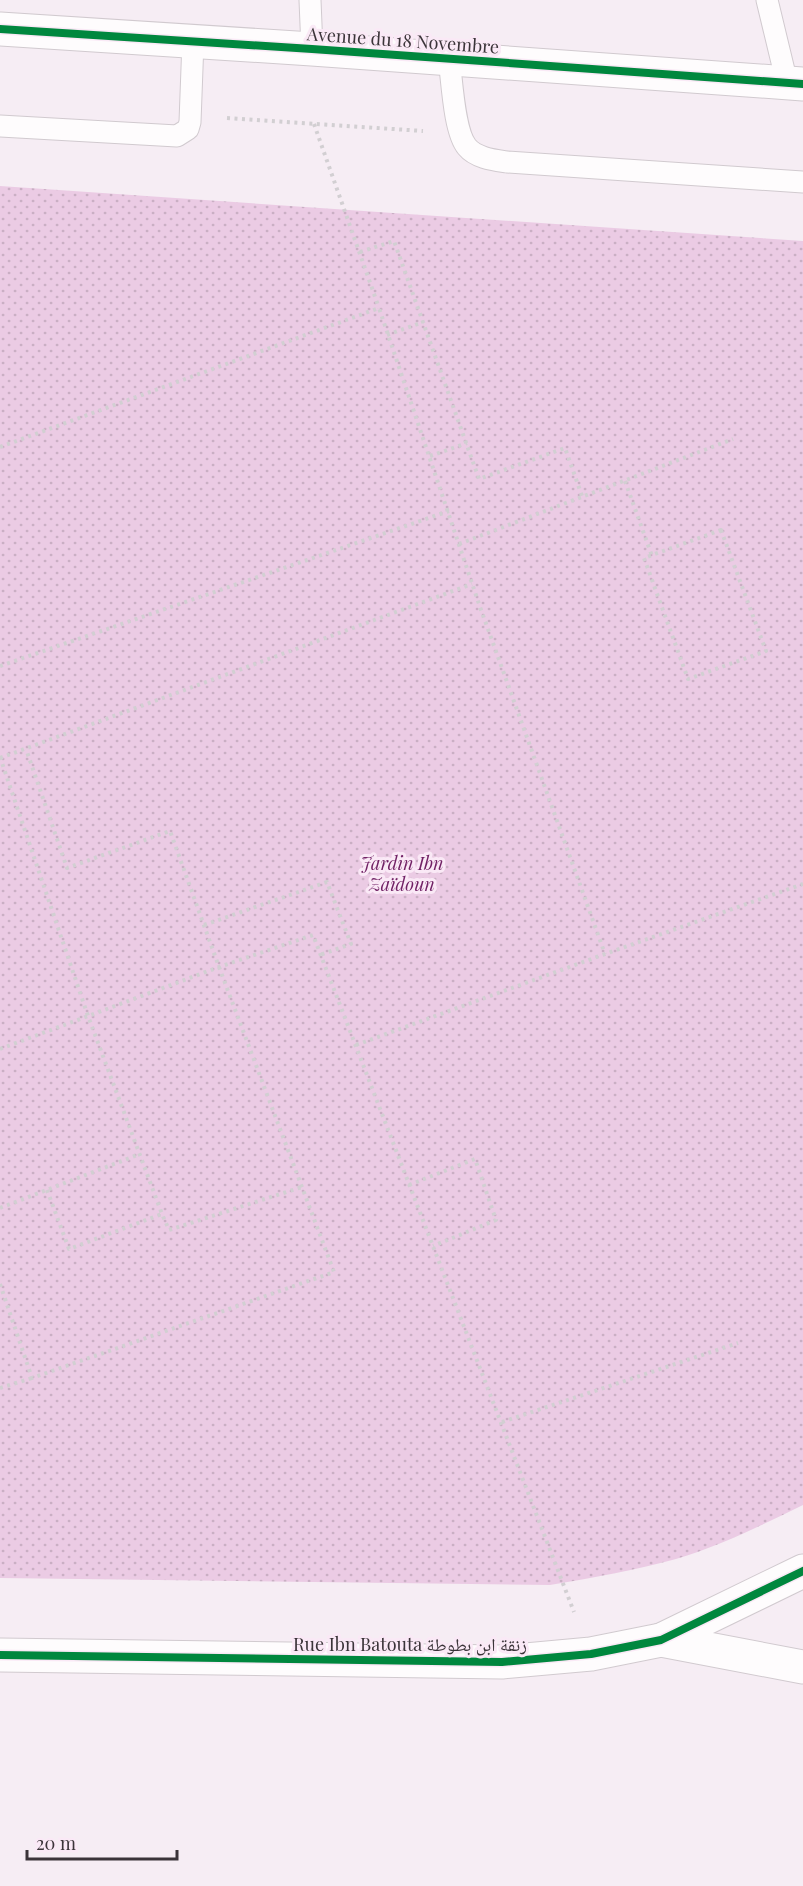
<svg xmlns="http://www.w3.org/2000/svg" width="803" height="1886" font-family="'Playfair Display','Noto Naskh Arabic',serif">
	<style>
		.park { fill: url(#park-dots) }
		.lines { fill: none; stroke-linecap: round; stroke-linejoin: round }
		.service-casing { stroke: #d1cacf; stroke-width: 23 }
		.minor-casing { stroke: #d1cacf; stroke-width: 35 }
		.tertiary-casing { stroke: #d1cacf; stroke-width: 35 }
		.path { stroke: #d2cfd2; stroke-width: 4; stroke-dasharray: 3 4.5; stroke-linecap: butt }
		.service { stroke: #fefcfd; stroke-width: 21 }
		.minor { stroke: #fefcfd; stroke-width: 33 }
		.tertiary { stroke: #fefcfd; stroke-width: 33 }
		.cycleway-casing { stroke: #fae9f6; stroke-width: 11 }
		.cycleway { stroke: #00873e; stroke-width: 8 }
		.labels { text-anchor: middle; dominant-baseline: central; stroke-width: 6; stroke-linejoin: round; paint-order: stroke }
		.street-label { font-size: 18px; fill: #3b3439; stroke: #fae9f6 }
		.park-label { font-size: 18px; font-style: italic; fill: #712165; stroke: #fae9f6 }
	</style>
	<defs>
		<pattern id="park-dots" width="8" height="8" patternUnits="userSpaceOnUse" patternTransform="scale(1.5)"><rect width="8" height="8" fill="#ebcbe4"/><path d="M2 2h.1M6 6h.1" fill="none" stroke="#caafc4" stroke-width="1.8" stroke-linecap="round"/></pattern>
	</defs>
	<rect width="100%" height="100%" fill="#f6edf4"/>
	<!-- park -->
	<path class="park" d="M0 186 803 241V1505C762 1525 720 1546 676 1559 635 1570 593 1578 550 1585L0 1578Z"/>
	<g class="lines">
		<!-- service casing -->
		<g class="service-casing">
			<g id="service">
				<polyline points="310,0 312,49"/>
				<polyline points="767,0 787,83"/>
				<path d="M449 59C452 80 454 132 467 147 476 158 494 160 507 162L803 182"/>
				<polyline points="0,126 177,136 188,129 190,122 193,41"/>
			</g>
		</g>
		<!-- minor casing -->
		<g class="minor-casing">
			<g id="minor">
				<polyline points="661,1640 803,1667"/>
				<polyline points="0,1655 502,1662 591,1654 661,1640 803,1571"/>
			</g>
		</g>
		<!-- tertiary casing -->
		<g class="tertiary-casing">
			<polyline id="tertiary" points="0,29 312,49 803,84"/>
		</g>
		<!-- path -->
		<g class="path">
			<polyline points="227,118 423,131"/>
			<polyline points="314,124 379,308"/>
			<polyline points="360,252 394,241 479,479 565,448 582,496"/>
			<polyline points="387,335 423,322"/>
			<polyline points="0,447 379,308 480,607 605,954"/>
			<polyline points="430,456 467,443"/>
			<polyline points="625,481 652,556"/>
			<polygon points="721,530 766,651 688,679 644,558"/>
			<polyline points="459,544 733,439"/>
			<polyline points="0,666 449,511"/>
			<polyline points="0,757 88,1016 162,1214"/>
			<polyline points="0,758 472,584"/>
			<polyline points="204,925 327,882 351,944 320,955"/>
			<polyline points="356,1045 605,954 803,884"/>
			<polyline points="0,1049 219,967 313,935 574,1612"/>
			<polyline points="409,1185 475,1159 496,1220 433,1246"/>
			<polyline points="47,1190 69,1249 162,1214 169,1230 302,1187"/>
			<polyline points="0,1208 140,1154"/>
			<polyline points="0,1284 32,1378 334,1272 219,967 170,831 67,868 26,749"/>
			<polyline points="0,1388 32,1378"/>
			<polyline points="502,1422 738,1343"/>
		</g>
		<!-- service -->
		<use href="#service" class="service"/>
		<!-- minor -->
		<use href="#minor" class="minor"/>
		<!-- tertiary -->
		<use href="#tertiary" class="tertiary"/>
		<!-- cycleway casing -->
		<g class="cycleway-casing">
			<g id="cycleway">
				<polyline points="0,29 312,49 803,84"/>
				<polyline points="0,1655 502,1662 591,1654 661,1640 803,1571"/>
			</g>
		</g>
		<!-- cycleway -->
		<use href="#cycleway" class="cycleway"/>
	</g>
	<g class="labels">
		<!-- street labels -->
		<g class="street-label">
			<text transform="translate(403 40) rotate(4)">Avenue du 18 Novembre</text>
			<text x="410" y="1644">Rue Ibn Batouta زنقة ابن بطوطة</text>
		</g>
		<!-- park labels -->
		<g class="park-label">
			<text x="402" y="863">Jardin Ibn<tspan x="402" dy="21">Zaïdoun</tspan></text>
		</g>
	</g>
	<!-- scale -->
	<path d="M27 1850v9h150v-9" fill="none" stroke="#3b3439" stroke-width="3"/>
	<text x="36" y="1850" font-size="18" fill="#3b3439" stroke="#fae9f6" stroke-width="4.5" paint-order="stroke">20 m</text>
</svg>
